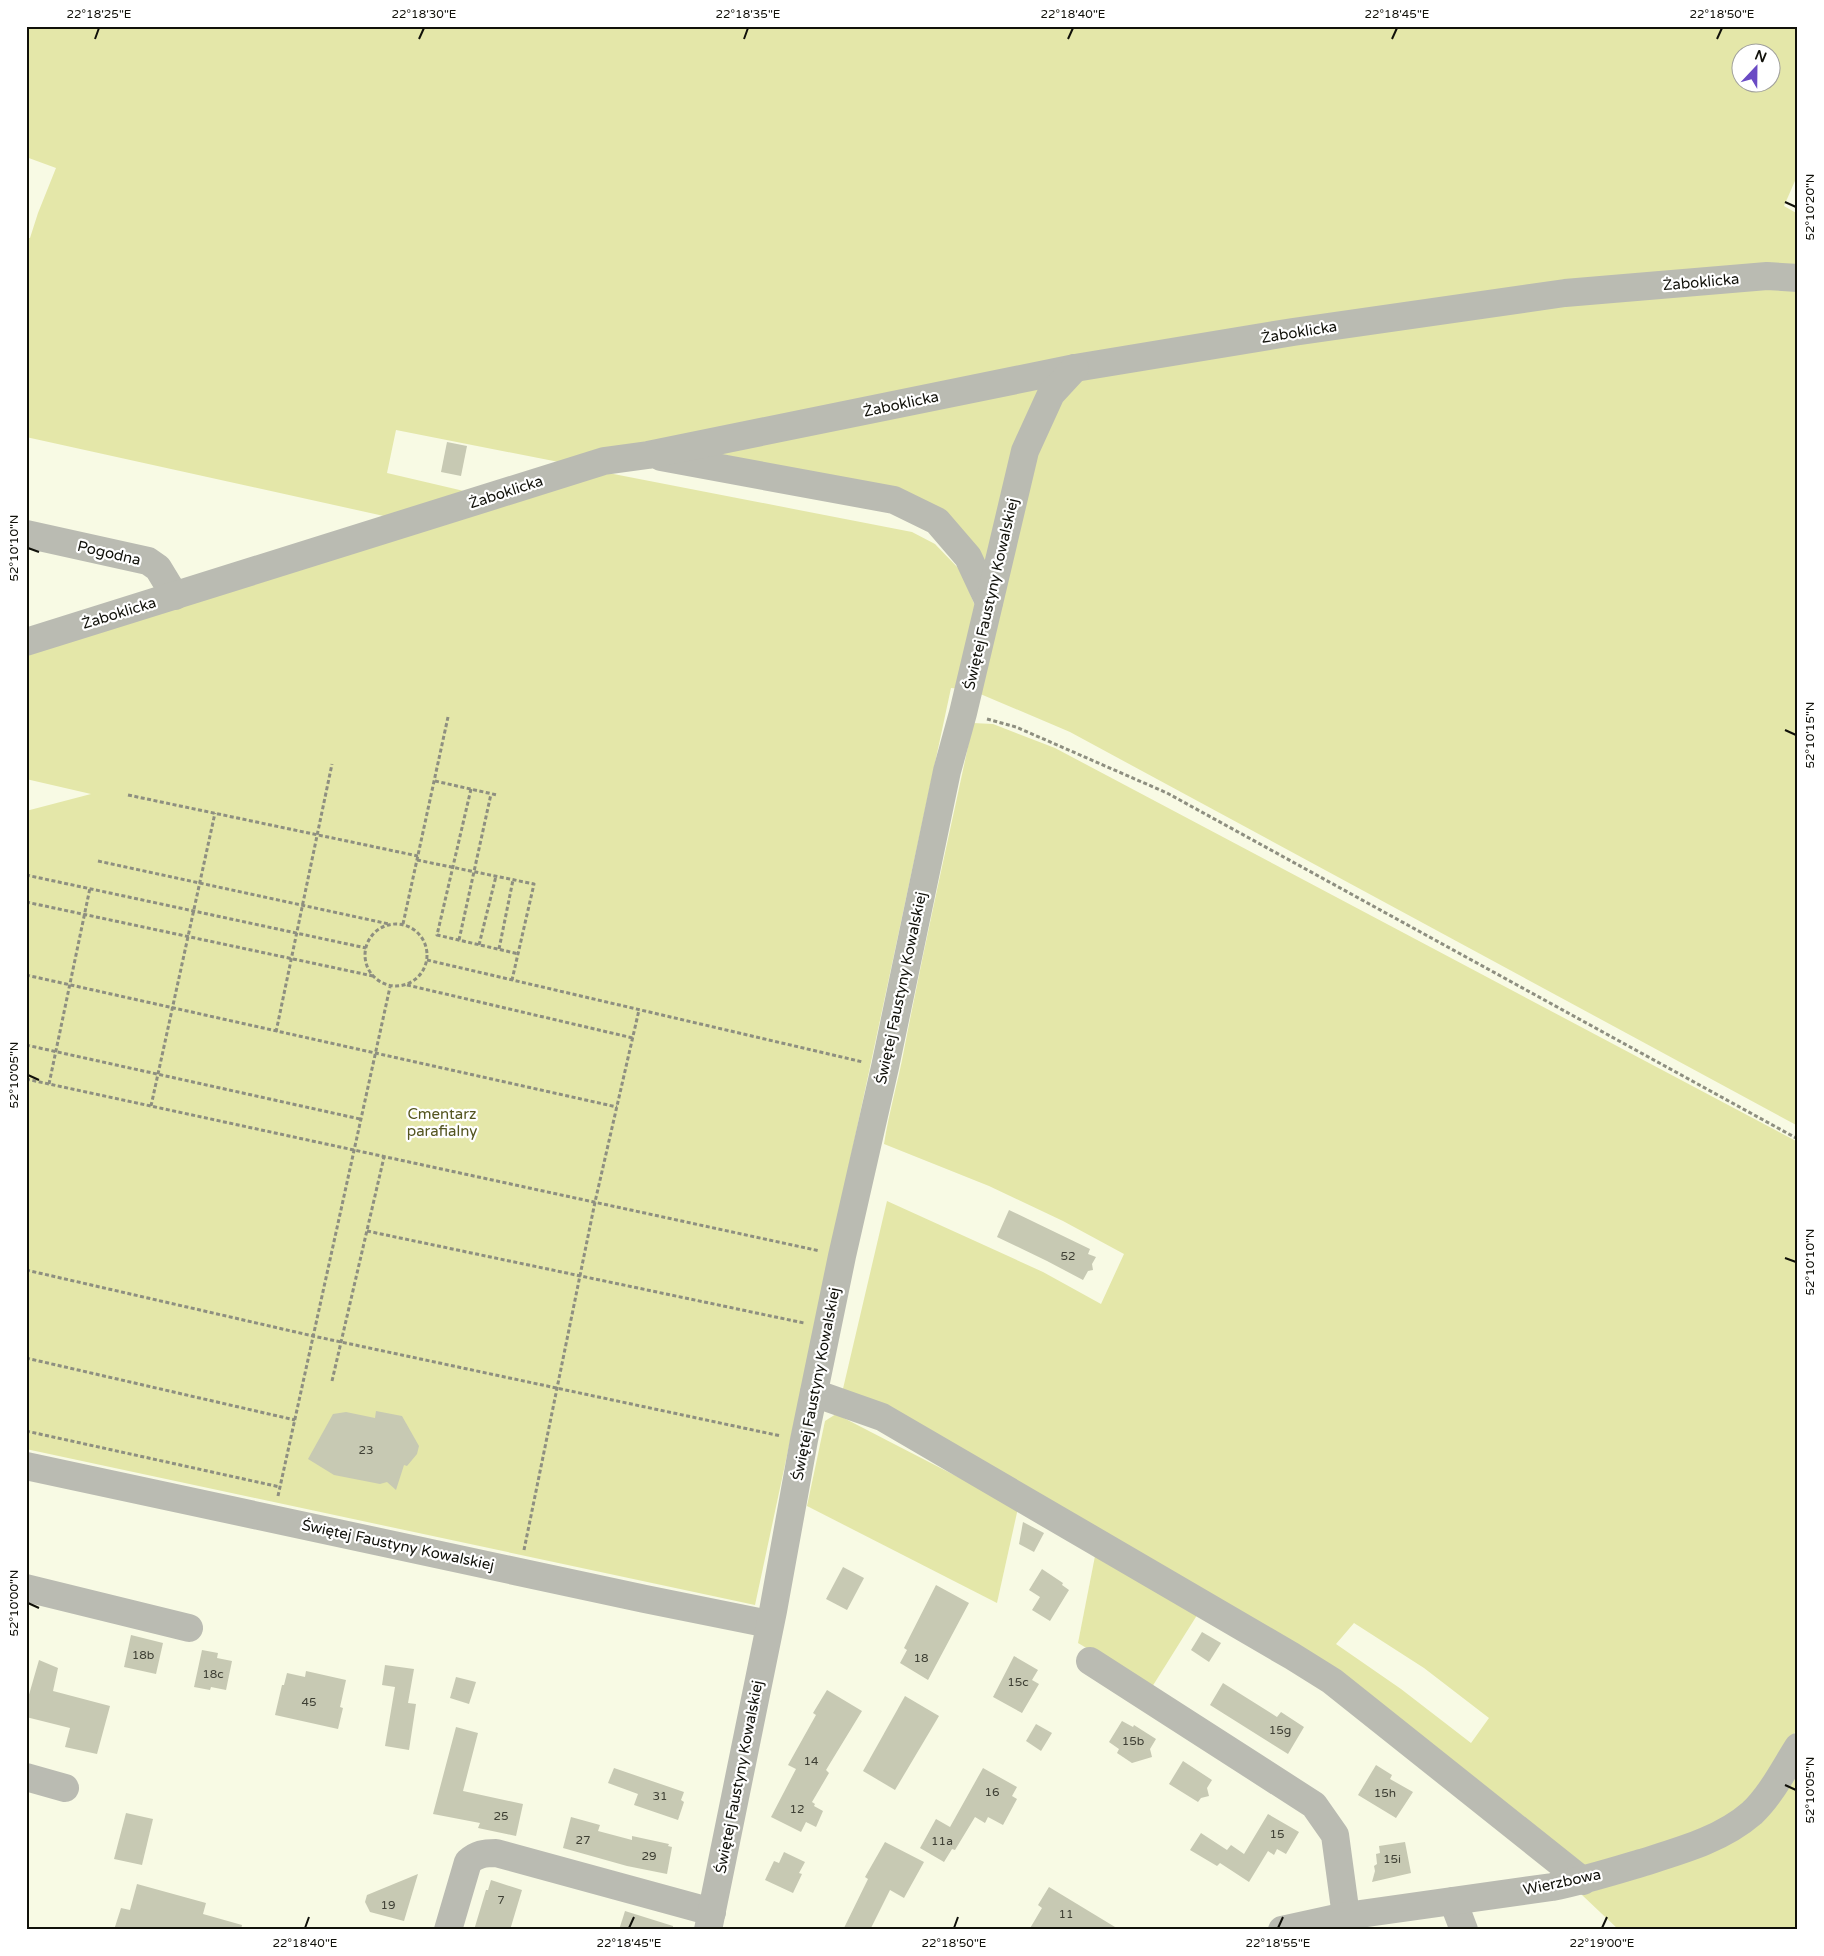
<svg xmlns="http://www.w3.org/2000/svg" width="1824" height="1956" font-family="'Varela Round',sans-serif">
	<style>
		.green { fill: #e4e7a9; fill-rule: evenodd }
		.building { fill: #c7c9b3 }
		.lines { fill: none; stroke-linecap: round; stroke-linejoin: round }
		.path { stroke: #8e8f80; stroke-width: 3; stroke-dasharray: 4 2.5; stroke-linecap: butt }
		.minor { stroke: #babbb2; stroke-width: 28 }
		.ticks { fill: none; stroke: #11110a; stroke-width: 2 }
		.labels { text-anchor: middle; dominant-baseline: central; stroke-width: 4.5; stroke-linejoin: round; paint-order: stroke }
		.number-label { font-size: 12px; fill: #3e3f34 }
		.street-label { font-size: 15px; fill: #11110a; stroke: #fff }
		.park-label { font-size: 15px; fill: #545520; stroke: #fff }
		.neatline { fill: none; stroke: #11110a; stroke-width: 2 }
		.ticks-label { font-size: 12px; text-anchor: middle; fill: #11110a }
	</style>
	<rect width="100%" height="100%" fill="#f8fae4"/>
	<!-- green -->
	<g class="green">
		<path d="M26 26H1798V174L1784 206 1798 214V273L1556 287 569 464 396 430 387 473 481 495 402 520 26 437V238H30L38 213 56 168 26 157ZM1742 52H1772V82H1742Z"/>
		<polygon points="1798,285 1798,1126 1070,732 978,693 1044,415 1085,375 1622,297"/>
		<polygon points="1061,376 989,591 941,515 690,451"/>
		<polygon points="598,471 912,532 935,544 961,571 979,616 962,689 951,688 755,1605 26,1449 26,811 91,794 26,779 26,648"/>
		<path d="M973 723 993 724 1055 748 1798 1142V1727L1759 1793 1705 1834 1593 1867 1574 1866 1312 1660 842 1393 887 1201 1043 1272 1101 1304 1124 1254 1063 1221 989 1186 884 1144C889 1112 898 1082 904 1050 925 941 950 832 973 723ZM1354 1623 1424 1668 1489 1718 1471 1743 1401 1689 1336 1644Z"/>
		<polygon points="836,1414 1018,1508 997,1603 807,1506 825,1421"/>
		<polygon points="1096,1551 1199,1612 1152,1687 1078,1643"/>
		<polygon points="1798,1773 1798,1930 1619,1930 1582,1895 1680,1861 1753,1825"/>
	</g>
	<!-- building -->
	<g class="building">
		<polygon points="447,442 467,446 461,476 441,472"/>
		<polygon points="1009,1210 1090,1249 1088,1254 1096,1257 1092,1264 1093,1270 1088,1271 1083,1280 1047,1261 997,1237"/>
		<polygon points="376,1411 402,1416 419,1446 417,1454 407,1466 404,1465 396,1490 387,1482 380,1484 334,1475 308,1459 333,1414 346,1412 375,1418"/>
		<polygon points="1023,1522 1044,1533 1034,1552 1019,1544"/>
		<polygon points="843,1567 864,1578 847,1610 826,1599"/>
		<polygon points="1042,1569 1063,1583 1062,1585 1069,1590 1050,1621 1032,1610 1040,1597 1029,1590"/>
		<polygon points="936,1585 969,1603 928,1680 900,1663 907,1650 904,1648"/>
		<polygon points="1202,1632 1221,1643 1209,1662 1191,1650"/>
		<polygon points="131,1635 163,1643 156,1674 124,1667"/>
		<polygon points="202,1650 218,1653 217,1658 232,1661 226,1690 211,1687 210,1690 194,1687"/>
		<polygon points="1014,1656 1038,1670 1032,1680 1039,1684 1022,1713 993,1697"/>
		<polygon points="39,1660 58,1668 53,1691 110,1706 97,1754 65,1747 70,1728 26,1717 26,1705"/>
		<polygon points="385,1665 414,1669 408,1703 416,1704 409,1750 385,1746 395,1687 382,1685"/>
		<polygon points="306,1671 346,1680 340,1707 343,1708 338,1729 275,1715 282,1685 284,1685 287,1673 305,1677"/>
		<polygon points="456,1677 476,1682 469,1704 450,1698"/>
		<polygon points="1223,1683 1277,1717 1281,1712 1304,1727 1288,1754 1210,1705"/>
		<polygon points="827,1690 862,1711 826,1770 829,1773 812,1802 815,1804 814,1806 823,1811 816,1827 806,1822 801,1832 771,1817 796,1769 788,1765 816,1715 813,1713"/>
		<polygon points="905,1696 939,1716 895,1790 863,1771"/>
		<polygon points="1122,1721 1133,1727 1134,1725 1156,1739 1150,1749 1152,1757 1132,1763 1117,1753 1119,1749 1109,1742"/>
		<polygon points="1036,1724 1052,1733 1041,1751 1026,1741"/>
		<polygon points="456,1727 478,1733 463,1791 523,1804 516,1836 478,1828 480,1823 433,1814"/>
		<polygon points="1183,1761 1212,1780 1207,1788 1209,1796 1201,1798 1198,1802 1169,1784"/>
		<polygon points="1376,1765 1392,1775 1390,1779 1413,1792 1396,1818 1358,1795"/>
		<polygon points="614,1768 684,1792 681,1800 684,1802 678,1820 634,1805 638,1794 608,1783"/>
		<polygon points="983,1768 1017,1787 1012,1796 1017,1799 1003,1825 988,1817 985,1823 975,1817 955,1850 952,1849 944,1862 920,1848 936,1819 950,1827"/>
		<polygon points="126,1813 153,1819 142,1865 114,1859"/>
		<polygon points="1268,1814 1299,1832 1286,1854 1277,1849 1274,1855 1268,1851 1249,1882 1220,1863 1217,1866 1190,1850 1201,1833 1227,1850 1231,1845 1244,1854"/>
		<polygon points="571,1817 600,1825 598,1831 632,1840 632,1836 669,1844 668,1846 672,1847 667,1874 627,1866 563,1848"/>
		<polygon points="885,1842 924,1862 904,1898 890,1890 870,1930 843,1930 868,1879 865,1877"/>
		<polygon points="1405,1842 1411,1873 1372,1882 1375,1871 1374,1866 1377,1864 1376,1854 1380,1853 1379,1846"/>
		<polygon points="784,1852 805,1862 799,1873 802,1874 793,1893 765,1880 774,1861 779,1863"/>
		<polygon points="418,1874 404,1921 370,1912 365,1902 367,1895"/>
		<polygon points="491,1880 522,1890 510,1930 474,1930 486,1890 488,1890"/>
		<polygon points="137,1884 206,1903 203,1914 242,1925 241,1930 114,1930 121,1908 130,1910"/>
		<polygon points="1049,1887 1120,1930 1029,1930 1042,1908 1038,1905"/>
		<polygon points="625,1911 673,1926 673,1930 619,1930"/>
	</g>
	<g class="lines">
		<!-- path -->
		<g class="path">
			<polyline points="987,719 1016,727 1167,793 1798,1139"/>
			<polyline points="435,781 497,795"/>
			<polyline points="471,789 437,935 519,954"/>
			<polyline points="128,795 418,856"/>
			<polyline points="417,860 534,884 512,980"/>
			<polyline points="98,861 389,924"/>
			<polyline points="26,875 366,948"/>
			<polyline points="26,902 373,976"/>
			<circle cx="396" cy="955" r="31"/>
			<polyline points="403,924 448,717"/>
			<polyline points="459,940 491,794"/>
			<polyline points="479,945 496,876"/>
			<polyline points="499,949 513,880"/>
			<polyline points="427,960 863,1062"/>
			<polyline points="26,975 617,1107"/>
			<polyline points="407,985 633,1038"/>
			<polyline points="276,1032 332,764"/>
			<polyline points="26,1045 360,1119"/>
			<polyline points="26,1079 820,1251"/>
			<polyline points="49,1084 90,888"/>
			<polyline points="151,1106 215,813"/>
			<polyline points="367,1231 804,1323"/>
			<polyline points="26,1270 313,1336 781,1436"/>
			<polyline points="26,1358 295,1420"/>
			<polyline points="332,1381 384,1157"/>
			<polyline points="26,1431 280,1487"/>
			<polyline points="278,1496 390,987"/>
			<polyline points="524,1550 595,1202 639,1010"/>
		</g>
		<!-- minor -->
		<g class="minor">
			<polyline points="661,457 894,500 937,521 968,557 989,602"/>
			<polyline points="26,534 148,561 158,568 175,596"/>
			<polyline points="26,642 604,461 648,455 1075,368 1293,332 1565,293 1767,276 1798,278"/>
			<polyline points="814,1393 882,1417 1292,1656 1332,1681 1583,1881"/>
			<polyline points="26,1466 645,1599 769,1624"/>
			<polyline points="26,1588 189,1628"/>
			<polyline points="1090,1661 1314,1805 1335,1835 1346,1916"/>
			<polyline points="26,1777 65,1788"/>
			<polyline points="1453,1901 1464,1930"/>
			<path d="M448 1930 468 1862C477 1854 484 1853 496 1853L712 1912"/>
			<polyline points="708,1930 773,1611 804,1440 842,1256 885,1067 947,771 963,713 1025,451 1051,394 1075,368"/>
			<path d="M1282 1930 1346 1916 1552 1887C1582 1881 1611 1872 1641 1863 1679 1851 1721 1840 1752 1813 1771 1795 1784 1769 1798 1747"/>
		</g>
	</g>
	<!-- ticks -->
	<path class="ticks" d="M95 39 99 28M419 39 424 28M744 39 748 28M1068 39 1073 28M1392 39 1397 28M1717 39 1722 28M1785 202 1796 207M28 548 39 552M1785 730 1796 735M28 1075 39 1080M1785 1258 1796 1262M28 1603 39 1608M1785 1785 1796 1790M305 1928 309 1917M629 1928 634 1917M954 1928 958 1917M1278 1928 1283 1917M1602 1928 1607 1917"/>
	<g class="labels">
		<!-- number labels -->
		<g class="number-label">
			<text x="1068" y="1256">52</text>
			<text x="366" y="1450">23</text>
			<text x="143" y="1655">18b</text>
			<text x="921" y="1658">18</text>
			<text x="213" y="1674">18c</text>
			<text x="1018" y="1682">15c</text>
			<text x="309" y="1702">45</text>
			<text x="1280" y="1730">15g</text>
			<text x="1133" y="1741">15b</text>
			<text x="811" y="1761">14</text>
			<text x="992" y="1792">16</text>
			<text x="1385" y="1793">15h</text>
			<text x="660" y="1796">31</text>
			<text x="797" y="1809">12</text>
			<text x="501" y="1816">25</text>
			<text x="1277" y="1834">15</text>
			<text x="583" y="1840">27</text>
			<text x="942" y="1841">11a</text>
			<text x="649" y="1856">29</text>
			<text x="1392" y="1859">15i</text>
			<text x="501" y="1900">7</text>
			<text x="388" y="1905">19</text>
			<text x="1066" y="1914">11</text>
		</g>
		<!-- street labels -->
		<g class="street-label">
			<text transform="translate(1701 282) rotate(-5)">Żaboklicka</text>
			<text transform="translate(1299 332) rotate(-9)">Żaboklicka</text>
			<text transform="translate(901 404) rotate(-12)">Żaboklicka</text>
			<text transform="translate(506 492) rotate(-18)">Żaboklicka</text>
			<text transform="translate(109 553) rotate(13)">Pogodna</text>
			<text transform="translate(991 594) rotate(-77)">Świętej Faustyny Kowalskiej</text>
			<text transform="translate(119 613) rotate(-17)">Żaboklicka</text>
			<text transform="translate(901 988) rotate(-78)">Świętej Faustyny Kowalskiej</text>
			<text transform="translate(816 1384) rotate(-79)">Świętej Faustyny Kowalskiej</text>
			<text transform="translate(398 1545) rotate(12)">Świętej Faustyny Kowalskiej</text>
			<text transform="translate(739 1777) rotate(-79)">Świętej Faustyny Kowalskiej</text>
			<text transform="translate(1562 1882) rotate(-12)">Wierzbowa</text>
		</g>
		<!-- park labels -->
		<g class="park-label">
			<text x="442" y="1114">Cmentarz<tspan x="442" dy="17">parafialny</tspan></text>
		</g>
	</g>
	<!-- border -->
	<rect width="1824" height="1956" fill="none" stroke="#ffffff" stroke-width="55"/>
	<!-- north arrow -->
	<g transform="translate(1756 68) rotate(22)"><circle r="24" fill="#ffffff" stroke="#a0a09d"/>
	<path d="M0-4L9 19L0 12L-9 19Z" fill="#6a4bc4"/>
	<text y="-8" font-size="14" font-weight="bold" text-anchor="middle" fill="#11110a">N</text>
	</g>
	<rect x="28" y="28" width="1768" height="1900" class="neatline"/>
	<g class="ticks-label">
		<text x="99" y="18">22°18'25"E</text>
		<text x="424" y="18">22°18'30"E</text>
		<text x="748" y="18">22°18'35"E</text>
		<text x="1073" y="18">22°18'40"E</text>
		<text x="1397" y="18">22°18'45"E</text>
		<text x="1722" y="18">22°18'50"E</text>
		<text transform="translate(1810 207) rotate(-90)" y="4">52°10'20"N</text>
		<text transform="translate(14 548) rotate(-90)" y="4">52°10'10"N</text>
		<text transform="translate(1810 735) rotate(-90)" y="4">52°10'15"N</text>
		<text transform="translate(14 1075) rotate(-90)" y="4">52°10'05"N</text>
		<text transform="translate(1810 1262) rotate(-90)" y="4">52°10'10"N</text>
		<text transform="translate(14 1603) rotate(-90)" y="4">52°10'00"N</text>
		<text transform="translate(1810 1790) rotate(-90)" y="4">52°10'05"N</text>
		<text x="305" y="1947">22°18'40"E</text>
		<text x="629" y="1947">22°18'45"E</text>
		<text x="954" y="1947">22°18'50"E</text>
		<text x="1278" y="1947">22°18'55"E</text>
		<text x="1602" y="1947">22°19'00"E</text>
	</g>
</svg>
